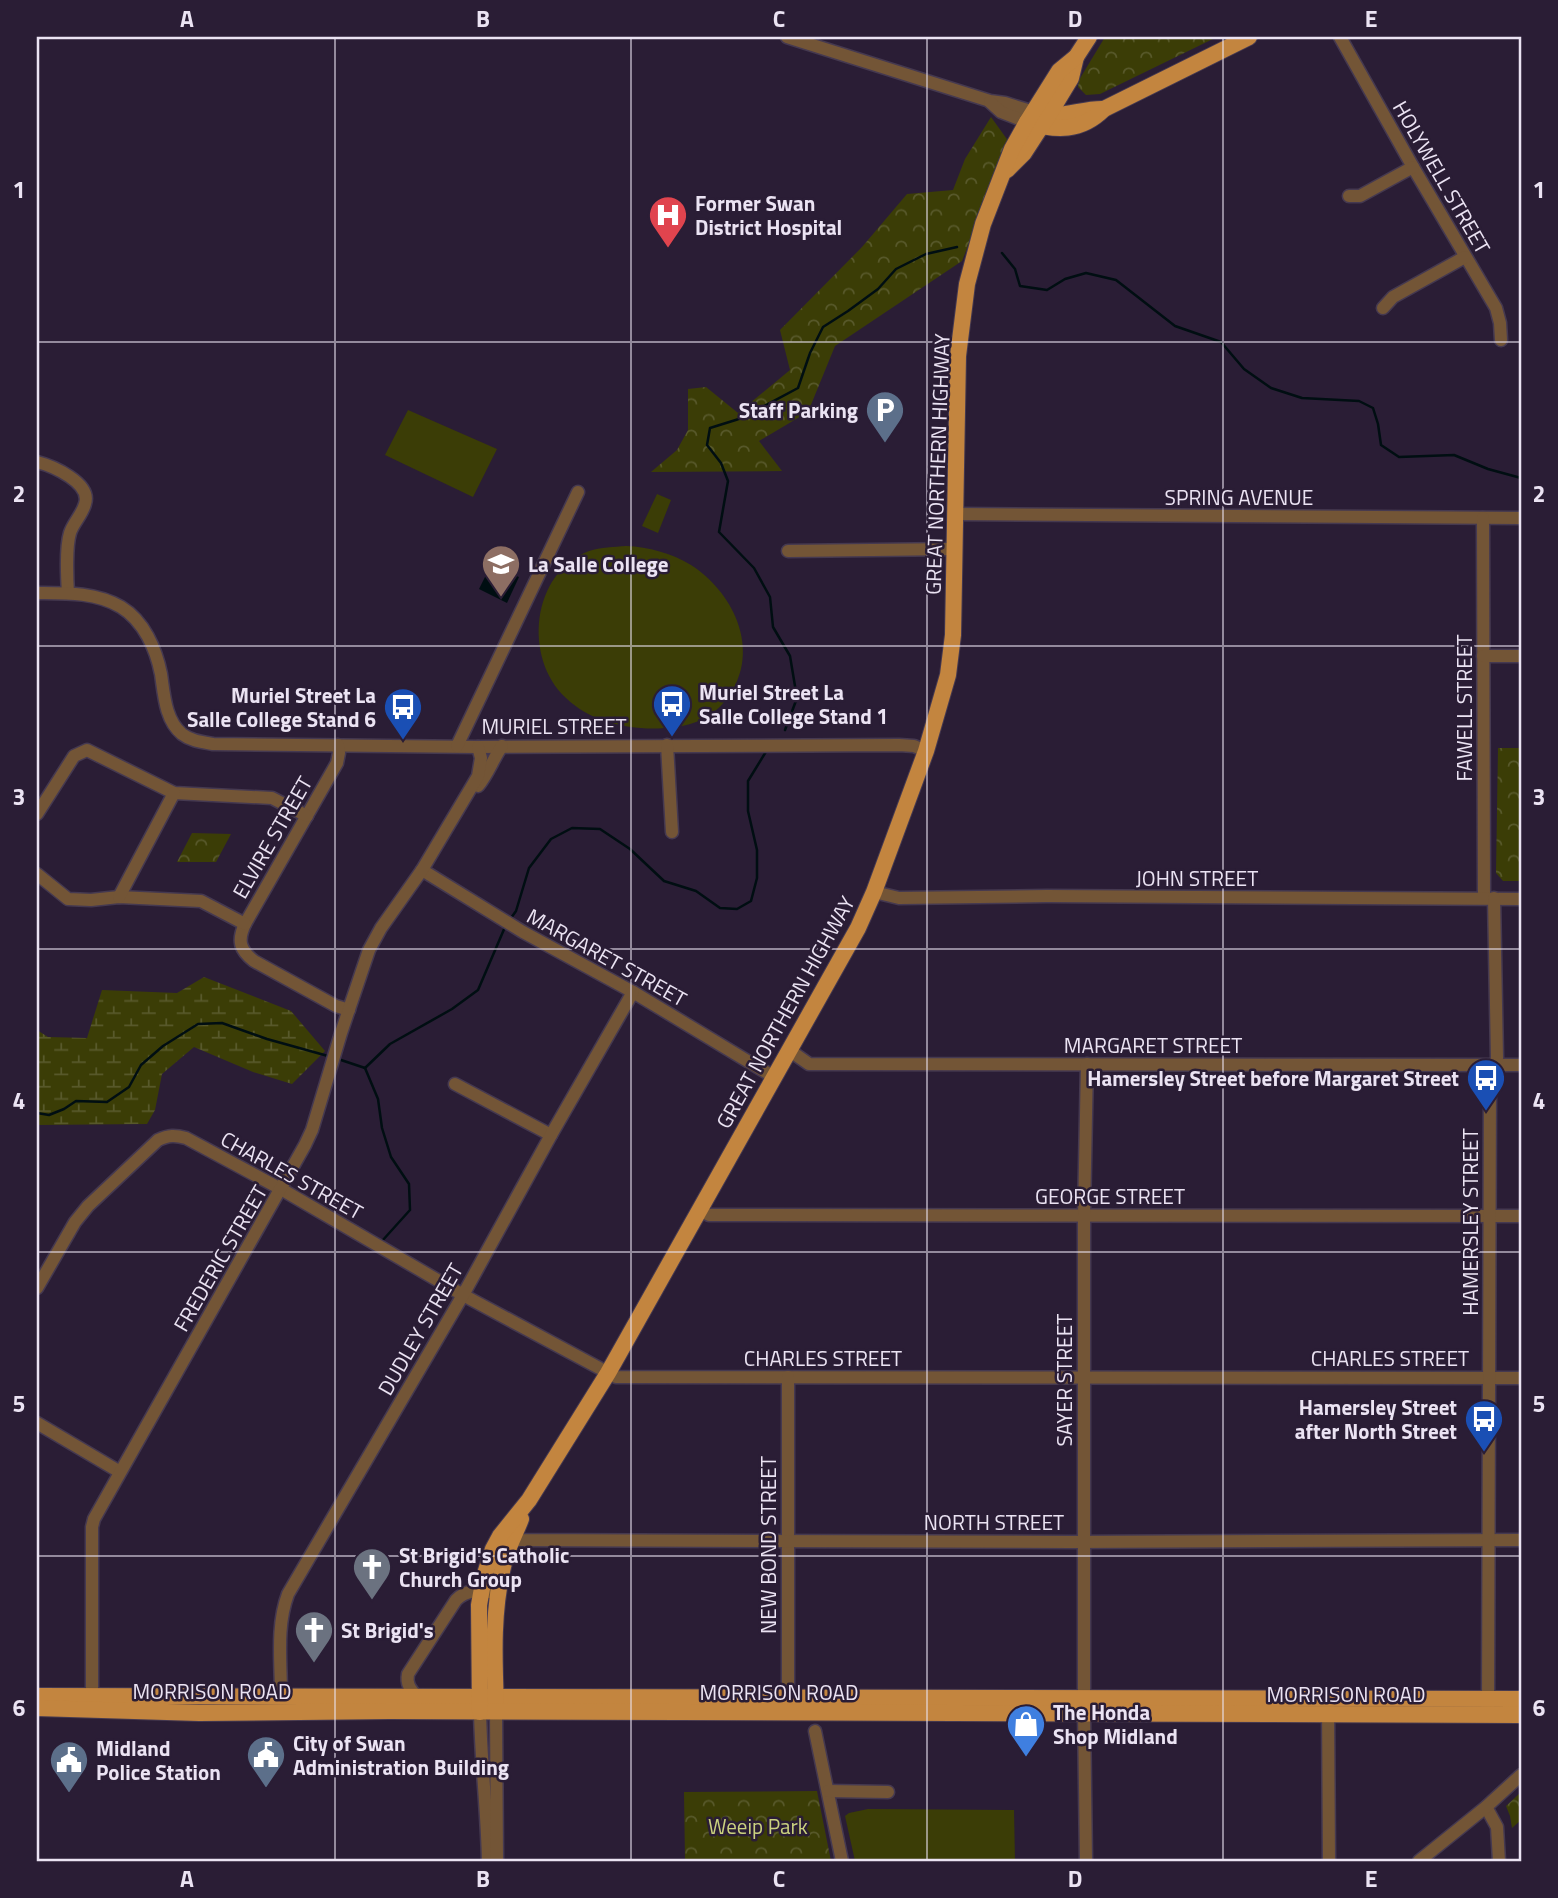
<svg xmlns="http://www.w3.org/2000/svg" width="1558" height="1898" font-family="'Titillium Web',sans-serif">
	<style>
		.green { fill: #3b3d06 }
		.forest { fill: url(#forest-crowns) }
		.wetland { fill: url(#wetland-marsh) }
		.water { fill: #000e12 }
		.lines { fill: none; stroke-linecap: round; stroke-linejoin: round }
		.stream { stroke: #000e12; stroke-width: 2.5 }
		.minor-casing { stroke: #453950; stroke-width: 15 }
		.major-casing { stroke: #453950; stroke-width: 18 }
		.minor { stroke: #735536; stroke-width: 12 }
		.major { stroke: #c3853f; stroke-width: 16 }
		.grid { fill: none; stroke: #ebe3f3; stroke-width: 2; stroke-opacity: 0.55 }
		.labels { text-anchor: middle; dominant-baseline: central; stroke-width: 5; stroke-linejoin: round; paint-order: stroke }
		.street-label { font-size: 21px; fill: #ebe3f3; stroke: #2a1d35 }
		.poi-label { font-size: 21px; font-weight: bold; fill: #ebe3f3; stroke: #2a1d35; text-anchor: start }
		.park-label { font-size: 21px; fill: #cad17f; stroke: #2a1d35 }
		.neatline { fill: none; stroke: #ebe3f3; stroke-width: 2.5 }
		.grid-label { font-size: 23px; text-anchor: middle; font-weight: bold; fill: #ebe3f3 }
	</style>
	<defs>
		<pattern id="forest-crowns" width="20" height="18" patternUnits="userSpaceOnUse" patternTransform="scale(1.75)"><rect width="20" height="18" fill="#3b3d06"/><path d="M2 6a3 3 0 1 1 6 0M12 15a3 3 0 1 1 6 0" fill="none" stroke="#58592b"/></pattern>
		<pattern id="wetland-marsh" width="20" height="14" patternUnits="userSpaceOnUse" patternTransform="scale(1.75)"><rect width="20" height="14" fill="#3b3d06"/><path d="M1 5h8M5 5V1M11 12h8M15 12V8" fill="none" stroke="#58592b"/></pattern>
	</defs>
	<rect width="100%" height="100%" fill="#2a1d35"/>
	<!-- green -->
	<g class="green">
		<polygon points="408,410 497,449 473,497 385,455"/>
		<polygon points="657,494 671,500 658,533 642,526"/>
		<path d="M626 546C649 547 671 553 691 565 736 594 763 655 725 701 712 717 695 725 675 727 638 732 594 725 566 698 523 658 531 573 589 551 601 547 614 547 626 546Z"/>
		<polygon points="868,1809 1014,1810 1015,1861 855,1861 845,1816 849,1813"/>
	</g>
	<!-- forest -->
	<g class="forest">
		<polygon points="1105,37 1217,37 1100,94 1086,95 1078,87 1079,80"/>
		<polygon points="991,117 1009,142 962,261 835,346 808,412 759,441 782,471 651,472 677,450 688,430 688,389 706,387 738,413 790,370 780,330 862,247 907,194 953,190 965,159"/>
		<polygon points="1498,748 1521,748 1521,881 1503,881 1496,873"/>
		<polygon points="192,833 231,834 216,862 177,862"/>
		<polygon points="817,1791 831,1861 685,1861 684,1792"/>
		<polygon points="1521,1792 1521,1820 1512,1828 1510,1816 1506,1806"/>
	</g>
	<!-- wetland -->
	<polygon class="wetland" points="204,977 291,1011 325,1051 292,1084 253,1072 194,1047 162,1074 155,1110 147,1124 37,1125 37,1030 48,1037 87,1038 102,990 177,993"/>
	<!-- water -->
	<polygon class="water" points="491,565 519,577 507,603 479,589"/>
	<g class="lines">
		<!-- stream -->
		<g class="stream">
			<polyline points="1002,253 1015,269 1020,286 1047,290 1065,279 1086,273 1116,280 1175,326 1221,342 1244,369 1271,388 1302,398 1359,401 1373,408 1378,424 1381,445 1399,457 1454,455 1488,469 1521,478"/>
			<polyline points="785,730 797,698 790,656 773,627 770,597 754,568 719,532 728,481 721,463 707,445 710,428 742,418 798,388 810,353 823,327 848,311 878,289 896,269 926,254 957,247"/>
			<polyline points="511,918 516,911 529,868 551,839 572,828 600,829 630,849 664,881 696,891 720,908 737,909 751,901 757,878 757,850 748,811 748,781 767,750"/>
			<polyline points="338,1059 365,1068"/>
			<polyline points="365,1068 390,1044 452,1009 478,990 505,927"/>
			<polyline points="365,1068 378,1099 382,1128 391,1157 409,1184 410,1210 382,1241"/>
			<polyline points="37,1113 49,1115 64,1109 76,1101 107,1102 129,1087 141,1065 163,1046 198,1024 222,1023 267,1039 328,1056"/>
		</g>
		<!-- minor casing -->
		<g class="minor-casing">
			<g id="minor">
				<polyline points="787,37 990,101 1005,103 1034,112"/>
				<polyline points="1340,37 1413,167 1496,308 1500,323 1501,340"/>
				<polyline points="990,102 1001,112 1027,122"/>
				<polyline points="1349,196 1360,196 1413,167"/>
				<polyline points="1383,308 1393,297 1465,257"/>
				<path d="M37 462C53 466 92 483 85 504 82 515 73 523 70 533 66 546 67 578 68 593"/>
				<polyline points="956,514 1521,518"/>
				<polyline points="1483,518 1484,898"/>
				<polyline points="788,551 955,549"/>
				<path d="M37 593C65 593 96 592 121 607 144 621 156 649 161 674 164 694 165 720 182 734 191 741 202 742 213 744L478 747 899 745 914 746 926 751"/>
				<polyline points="1483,656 1521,656"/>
				<path d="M338 745 339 753 337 763 245 924C237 941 240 950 254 961L336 1006 349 1010"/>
				<polyline points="667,745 672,832"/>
				<polyline points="457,746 578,492"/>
				<path d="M478 786C488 774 493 759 502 746"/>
				<polyline points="37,814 74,756 87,750 174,793 272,798 307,816"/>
				<polyline points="422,870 523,932 633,992 774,1077"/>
				<polyline points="37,874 68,899 91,900 119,897 201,901 245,924"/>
				<polyline points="874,892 899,898 1047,896 1521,899"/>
				<polyline points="119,897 174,793"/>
				<polyline points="789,1050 809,1064 1521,1065"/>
				<polyline points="455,1084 551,1135"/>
				<polyline points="699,1210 709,1215 1521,1216"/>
				<path d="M37 1288 75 1222 88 1206 158 1140C169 1135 175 1135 186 1138L281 1189 463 1295 616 1377 1521 1378"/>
				<polyline points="788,1377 788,1705"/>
				<polyline points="37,1423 120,1472"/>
				<polyline points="507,1538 512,1540 1072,1542 1521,1540"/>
				<path d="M281 1695C281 1662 276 1626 288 1594L463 1295 551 1135 633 992"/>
				<path d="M417 1697C410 1689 406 1684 408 1674L456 1600C466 1590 477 1590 490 1592"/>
				<polyline points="1084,1697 1084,1215 1087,1064"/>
				<polyline points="92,1702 92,1527 94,1519 305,1145 312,1130 341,1033 369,950 381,928 422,870 478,776 481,758 478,747"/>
				<polyline points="1328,1706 1329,1861"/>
				<polyline points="1488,1706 1490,1082 1497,1058 1494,898"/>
				<path d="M480 1712C481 1762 487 1811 488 1861"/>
				<polyline points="496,1712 497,1861"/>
				<polyline points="1084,1713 1086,1861"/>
				<polyline points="815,1731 842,1861"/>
				<polyline points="828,1791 888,1792"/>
				<polyline points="1486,1807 1497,1827 1499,1861"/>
				<polyline points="1419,1861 1486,1807 1521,1775"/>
			</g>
		</g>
		<!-- major casing -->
		<g class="major-casing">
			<g id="major">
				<path d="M1041 114C1061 119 1083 108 1104 109"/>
				<path d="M1027 122C1056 131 1081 132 1104 109L1249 37"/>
				<polyline points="1007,170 1024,153 1048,116 1071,78 1076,57"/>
				<polyline points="37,1696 1521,1699"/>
				<path d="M496 1706C494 1657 492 1607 505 1559 509 1545 516 1532 521 1519"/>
				<polyline points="37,1708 199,1713 389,1711 1521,1715"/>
				<polyline points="480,1712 479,1605 484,1577 493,1549 500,1536 529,1500 608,1373 858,928 874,892 926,751 948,675 953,635 958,356 967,284 983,224 1012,149 1027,122 1059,71 1076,57 1089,37"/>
			</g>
		</g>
		<!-- minor -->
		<use href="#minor" class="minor"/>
		<!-- major -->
		<use href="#major" class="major"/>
	</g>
	<!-- grid -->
	<path class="grid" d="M335 37V1861M631 37V1861M927 37V1861M1223 37V1861M37 342H1521M37 646H1521M37 949H1521M37 1252H1521M37 1556H1521"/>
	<!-- icons -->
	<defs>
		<g id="hospital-pin" transform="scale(2.0125)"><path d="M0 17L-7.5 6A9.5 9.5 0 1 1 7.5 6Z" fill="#e0444e" stroke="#2a1d35"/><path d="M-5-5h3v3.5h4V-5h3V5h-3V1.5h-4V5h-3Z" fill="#fff"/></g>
		<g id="parking-pin" transform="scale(2.0125)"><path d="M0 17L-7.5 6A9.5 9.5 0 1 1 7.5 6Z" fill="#5c6f8a" stroke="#2a1d35"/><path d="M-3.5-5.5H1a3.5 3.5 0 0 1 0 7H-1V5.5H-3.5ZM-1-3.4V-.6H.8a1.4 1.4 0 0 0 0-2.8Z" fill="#fff"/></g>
		<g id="school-pin" transform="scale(2.0125)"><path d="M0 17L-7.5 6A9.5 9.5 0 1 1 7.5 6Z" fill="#8d6e63" stroke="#2a1d35"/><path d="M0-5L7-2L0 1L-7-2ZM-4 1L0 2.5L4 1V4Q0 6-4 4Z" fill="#fff"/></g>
		<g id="bus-pin" transform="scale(2.0125)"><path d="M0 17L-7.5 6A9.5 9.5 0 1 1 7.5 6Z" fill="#1a4fb4" stroke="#2a1d35"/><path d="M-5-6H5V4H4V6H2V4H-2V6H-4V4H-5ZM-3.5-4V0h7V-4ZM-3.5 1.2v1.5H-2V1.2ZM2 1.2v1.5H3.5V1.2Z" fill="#fff"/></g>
		<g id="church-pin" transform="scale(2.0125)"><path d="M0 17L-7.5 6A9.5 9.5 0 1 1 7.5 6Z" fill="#6b7280" stroke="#2a1d35"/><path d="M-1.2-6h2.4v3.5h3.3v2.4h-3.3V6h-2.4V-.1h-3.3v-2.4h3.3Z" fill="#fff"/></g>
		<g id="shop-pin" transform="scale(2.0125)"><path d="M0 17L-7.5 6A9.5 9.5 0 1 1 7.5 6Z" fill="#3f7fe0" stroke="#2a1d35"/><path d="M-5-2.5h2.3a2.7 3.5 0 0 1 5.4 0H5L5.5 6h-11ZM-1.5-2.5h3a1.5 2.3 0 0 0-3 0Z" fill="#fff"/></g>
		<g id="civic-pin" transform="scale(2.0125)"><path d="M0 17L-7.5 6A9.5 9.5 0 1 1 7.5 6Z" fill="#5c6f8a" stroke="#2a1d35"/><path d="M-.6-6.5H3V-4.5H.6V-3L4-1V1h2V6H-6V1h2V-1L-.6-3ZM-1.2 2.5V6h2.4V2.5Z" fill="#fff"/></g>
	</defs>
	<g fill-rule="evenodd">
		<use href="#hospital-pin" x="668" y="215"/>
		<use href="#parking-pin" x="885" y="410"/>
		<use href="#school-pin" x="501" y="564"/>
		<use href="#bus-pin" x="672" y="704"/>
		<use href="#bus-pin" x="403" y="707"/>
		<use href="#bus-pin" x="1486" y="1078"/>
		<use href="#bus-pin" x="1484" y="1419"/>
		<use href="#church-pin" x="372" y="1567"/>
		<use href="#church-pin" x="314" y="1630"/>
		<use href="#shop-pin" x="1026" y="1724"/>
		<use href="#civic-pin" x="266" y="1755"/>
		<use href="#civic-pin" x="69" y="1760"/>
	</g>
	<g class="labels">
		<!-- street labels -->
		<g class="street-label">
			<text transform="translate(1442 177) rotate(60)">HOLYWELL STREET</text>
			<text transform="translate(937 464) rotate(-88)">GREAT NORTHERN HIGHWAY</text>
			<text x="1239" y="497">SPRING AVENUE</text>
			<text transform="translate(1464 708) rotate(-90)">FAWELL STREET</text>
			<text x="554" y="726">MURIEL STREET</text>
			<text transform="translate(272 837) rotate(-60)">ELVIRE STREET</text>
			<text x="1197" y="878">JOHN STREET</text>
			<text transform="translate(607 957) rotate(29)">MARGARET STREET</text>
			<text transform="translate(785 1012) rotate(-61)">GREAT NORTHERN HIGHWAY</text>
			<text x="1153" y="1045">MARGARET STREET</text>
			<text transform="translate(292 1175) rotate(29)">CHARLES STREET</text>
			<text x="1110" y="1196">GEORGE STREET</text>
			<text transform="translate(1470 1222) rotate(-90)">HAMERSLEY STREET</text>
			<text transform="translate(220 1258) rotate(-60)">FREDERIC STREET</text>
			<text transform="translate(420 1329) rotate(-60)">DUDLEY STREET</text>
			<text x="823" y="1358">CHARLES STREET</text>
			<text x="1390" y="1358">CHARLES STREET</text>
			<text transform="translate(1064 1380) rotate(-90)">SAYER STREET</text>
			<text x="994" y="1522">NORTH STREET</text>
			<text transform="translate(768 1545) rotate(-90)">NEW BOND STREET</text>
			<text x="212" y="1691">MORRISON ROAD</text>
			<text x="779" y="1692">MORRISON ROAD</text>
			<text x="1346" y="1694">MORRISON ROAD</text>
		</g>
		<!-- poi labels -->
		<g class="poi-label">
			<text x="695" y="203">Former Swan<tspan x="695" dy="24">District Hospital</tspan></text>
			<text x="858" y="410" text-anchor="end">Staff Parking</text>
			<text x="528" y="564">La Salle College</text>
			<text x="699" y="692">Muriel Street La<tspan x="699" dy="24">Salle College Stand 1</tspan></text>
			<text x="376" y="695" text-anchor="end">Muriel Street La<tspan x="376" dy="24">Salle College Stand 6</tspan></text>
			<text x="1459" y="1078" text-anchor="end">Hamersley Street before Margaret Street</text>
			<text x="1457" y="1407" text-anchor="end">Hamersley Street<tspan x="1457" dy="24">after North Street</tspan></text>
			<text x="399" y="1555">St Brigid's Catholic<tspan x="399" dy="24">Church Group</tspan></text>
			<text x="341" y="1630">St Brigid's</text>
			<text x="1053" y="1712">The Honda<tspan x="1053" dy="24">Shop Midland</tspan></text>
			<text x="293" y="1743">City of Swan<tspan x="293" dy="24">Administration Building</tspan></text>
			<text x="96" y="1748">Midland<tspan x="96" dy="24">Police Station</tspan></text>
		</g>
		<!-- park labels -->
		<g class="park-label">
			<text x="758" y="1826">Weeip Park</text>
		</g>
	</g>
	<!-- border -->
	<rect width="1558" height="1898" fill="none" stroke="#2a1d35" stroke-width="77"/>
	<rect x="38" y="38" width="1482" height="1822" class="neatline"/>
	<g class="grid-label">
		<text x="187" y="27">A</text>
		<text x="483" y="27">B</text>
		<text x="779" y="27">C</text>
		<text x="1075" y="27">D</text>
		<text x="1371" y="27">E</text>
		<text x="19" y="198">1</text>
		<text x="1539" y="198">1</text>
		<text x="19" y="502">2</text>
		<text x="1539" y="502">2</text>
		<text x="19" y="805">3</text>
		<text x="1539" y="805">3</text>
		<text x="19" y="1109">4</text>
		<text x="1539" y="1109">4</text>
		<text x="19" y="1412">5</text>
		<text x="1539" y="1412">5</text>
		<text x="19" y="1716">6</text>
		<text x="1539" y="1716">6</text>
		<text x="187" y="1887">A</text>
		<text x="483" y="1887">B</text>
		<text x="779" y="1887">C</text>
		<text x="1075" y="1887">D</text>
		<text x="1371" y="1887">E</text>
	</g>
</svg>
